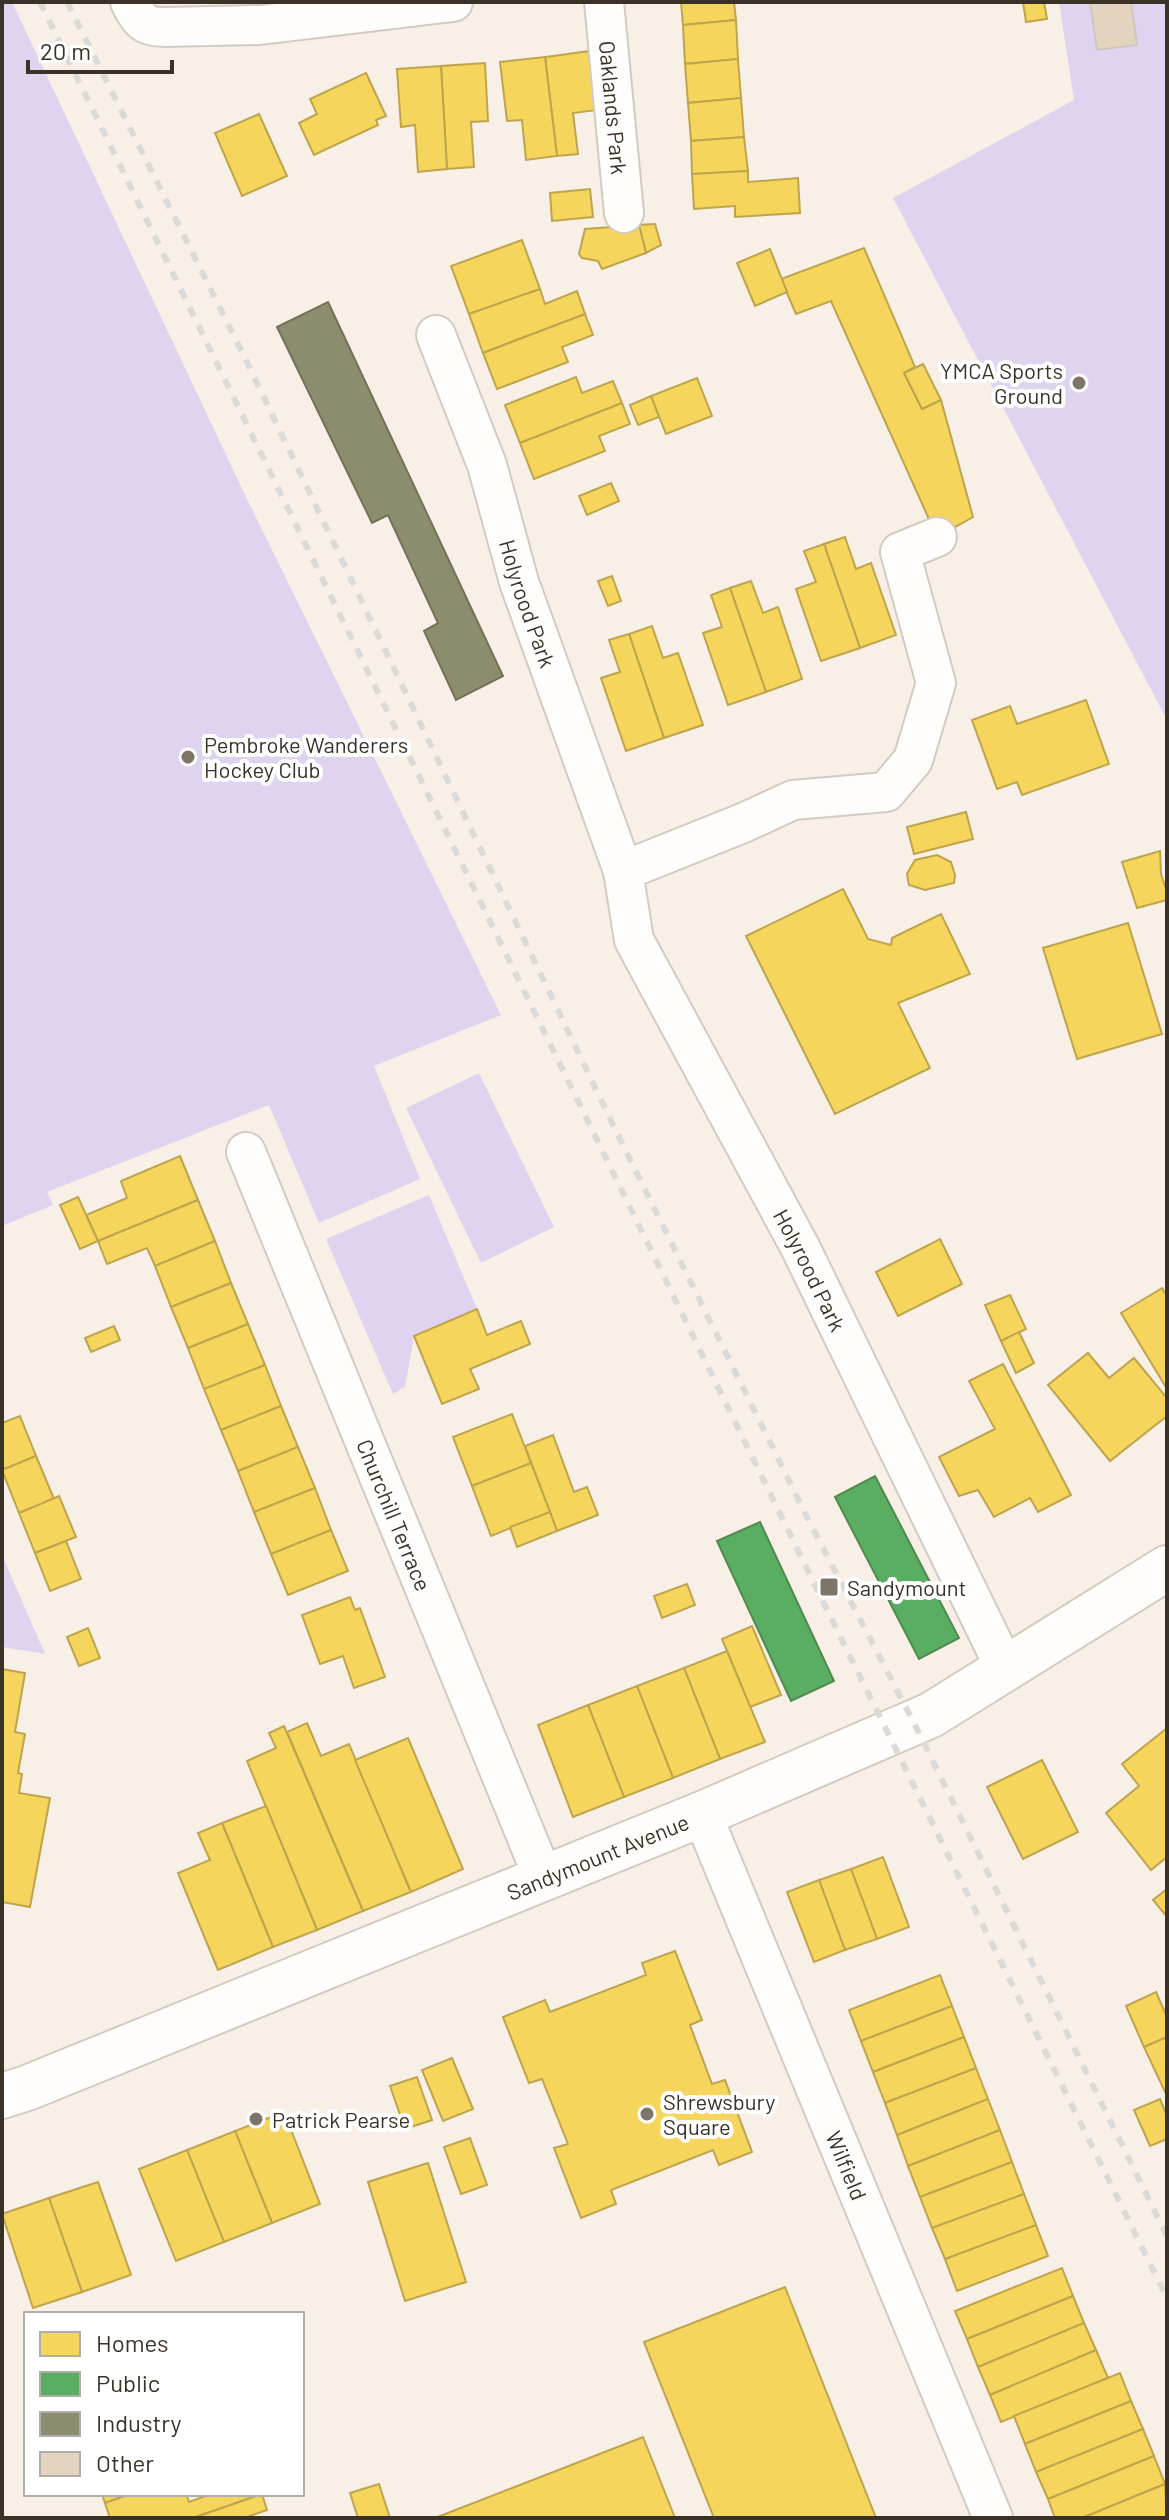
<svg xmlns="http://www.w3.org/2000/svg" width="1169" height="2520" font-family="Barlow,sans-serif">
	<style>
		.green { fill: #dfd3f0 }
		.homes { fill: #f6d55c; stroke: #bea44c; stroke-width: 2 }
		.public { fill: #5aae61; stroke: #518950; stroke-width: 2 }
		.industry { fill: #8c8c6e; stroke: #747159; stroke-width: 2 }
		.building { fill: #e3d3bf; stroke: #cfc7bd; stroke-width: 2 }
		.lines { fill: none; stroke-linecap: round; stroke-linejoin: round }
		.minor-casing { stroke: #d3cbc2; stroke-width: 42 }
		.tertiary-casing { stroke: #d3cbc2; stroke-width: 48 }
		.minor { stroke: #fefdfb; stroke-width: 38 }
		.tertiary { stroke: #fefdfb; stroke-width: 44 }
		.rail { stroke: #dcdad7; stroke-width: 6; stroke-dasharray: 10 10; stroke-linecap: butt }
		.poi-dot { fill: #7d746a; stroke: #fff; stroke-width: 3 }
		.labels { text-anchor: middle; dominant-baseline: central; stroke-width: 8; stroke-linejoin: round; paint-order: stroke }
		.street-label { font-size: 22px; fill: #3b3227; stroke: #fff }
		.poi-label { font-size: 22px; fill: #3b3227; stroke: #fff; text-anchor: start }
	</style>
	<rect width="100%" height="100%" fill="#f8f0e6"/>
	<!-- green -->
	<g class="green">
		<polygon points="2,2 12,2 247,499 501,1015 374,1066 420,1179 319,1223 269,1105 47,1192 53,1205 2,1226 2,156 4,154 2,149"/>
		<polygon points="1059,2 1167,2 1167,720 893,198 1074,100"/>
		<polygon points="479,1073 554,1227 481,1263 406,1108"/>
		<polygon points="429,1195 477,1309 414,1336 405,1387 393,1394 326,1239"/>
		<polygon points="2,1555 45,1654 2,1647"/>
	</g>
	<!-- homes -->
	<g class="homes">
		<polygon points="681,2 734,2 736,20 683,25"/>
		<polygon points="1023,2 1044,2 1047,19 1026,22"/>
		<polygon points="736,20 738,59 685,64 683,25"/>
		<polygon points="590,51 597,110 573,113 578,154 557,156 545,57"/>
		<polygon points="545,57 557,156 526,160 522,120 507,121 500,62"/>
		<polygon points="738,59 741,98 688,103 685,64"/>
		<polygon points="485,63 488,121 471,122 474,167 447,169 441,66"/>
		<polygon points="441,66 447,169 418,172 415,125 401,127 397,69"/>
		<polygon points="366,73 386,116 376,120 378,125 314,155 299,123 317,114 310,99"/>
		<polygon points="741,98 744,137 691,141 688,103"/>
		<polygon points="259,114 287,176 242,196 215,133"/>
		<polygon points="744,137 748,171 692,174 691,141"/>
		<polygon points="748,171 748,182 798,178 800,213 735,217 735,206 694,209 692,174"/>
		<polygon points="590,189 593,217 552,221 550,193"/>
		<polygon points="655,224 661,245 646,253 639,225"/>
		<polygon points="639,225 646,253 602,269 598,261 582,258 579,254 585,229"/>
		<polygon points="522,240 540,289 469,314 451,266"/>
		<polygon points="864,248 915,367 904,373 922,409 941,400 973,517 937,537 831,301 796,314 781,279"/>
		<polygon points="770,249 787,292 755,306 737,263"/>
		<polygon points="540,289 545,304 577,291 585,314 483,353 469,314"/>
		<polygon points="585,314 593,335 562,347 568,362 497,389 483,353"/>
		<polygon points="923,364 941,400 922,409 904,373"/>
		<polygon points="576,377 582,393 613,381 622,403 520,443 505,405"/>
		<polygon points="697,378 712,416 666,434 651,396"/>
		<polygon points="651,396 659,417 638,425 630,405"/>
		<polygon points="622,403 630,424 599,436 605,451 534,479 520,443"/>
		<polygon points="611,483 619,501 587,515 579,496"/>
		<polygon points="845,537 856,569 871,563 896,635 860,648 824,544"/>
		<polygon points="824,544 860,648 821,661 796,589 816,582 804,551"/>
		<polygon points="612,576 621,601 608,606 598,581"/>
		<polygon points="751,581 763,613 778,607 802,679 766,692 730,588"/>
		<polygon points="730,588 766,692 728,705 703,633 722,627 711,595"/>
		<polygon points="652,626 663,658 678,653 703,725 664,738 629,634"/>
		<polygon points="629,634 664,738 626,751 601,678 620,672 609,640"/>
		<polygon points="1086,700 1109,764 1022,795 1017,782 997,789 972,720 1010,706 1017,724"/>
		<polygon points="966,812 973,839 914,854 907,827"/>
		<polygon points="1160,851 1161,874 1167,892 1167,900 1137,908 1122,862"/>
		<polygon points="937,855 951,862 955,875 954,883 925,890 909,885 907,874 915,860"/>
		<polygon points="843,889 868,939 891,945 892,938 941,914 970,974 898,1003 930,1068 835,1114 746,936"/>
		<polygon points="1128,923 1162,1034 1077,1059 1043,948"/>
		<polygon points="180,1156 198,1200 98,1241 86,1215 127,1198 121,1181"/>
		<polygon points="78,1197 98,1241 80,1249 60,1205"/>
		<polygon points="198,1200 215,1241 155,1266 147,1248 107,1264 98,1241"/>
		<polygon points="940,1239 962,1284 898,1316 876,1272"/>
		<polygon points="215,1241 231,1283 171,1307 155,1266"/>
		<polygon points="231,1283 248,1324 188,1348 171,1307"/>
		<polygon points="1162,1288 1167,1296 1167,1389 1121,1313"/>
		<polygon points="1010,1295 1026,1329 1001,1341 985,1305"/>
		<polygon points="477,1309 487,1335 521,1321 530,1344 470,1369 479,1389 442,1404 414,1336"/>
		<polygon points="248,1324 265,1365 204,1389 188,1348"/>
		<polygon points="114,1326 120,1340 91,1352 85,1338"/>
		<polygon points="1019,1332 1034,1363 1016,1373 1001,1341"/>
		<polygon points="1088,1353 1109,1378 1134,1358 1167,1398 1167,1416 1110,1461 1048,1385"/>
		<polygon points="1003,1364 1071,1495 1038,1512 1030,1498 994,1517 978,1490 959,1496 939,1457 995,1429 969,1381"/>
		<polygon points="265,1365 281,1406 221,1430 204,1389"/>
		<polygon points="281,1406 298,1447 238,1471 221,1430"/>
		<polygon points="512,1414 531,1463 472,1486 453,1437"/>
		<polygon points="20,1416 36,1456 2,1470 2,1423"/>
		<polygon points="553,1435 574,1492 587,1487 598,1515 557,1531 525,1446"/>
		<polygon points="298,1447 315,1488 254,1512 238,1471"/>
		<polygon points="36,1456 54,1499 19,1513 2,1470"/>
		<polygon points="531,1463 550,1512 491,1536 472,1486"/>
		<polygon points="315,1488 331,1530 271,1554 254,1512"/>
		<polygon points="59,1496 76,1537 35,1553 19,1513"/>
		<polygon points="550,1512 557,1531 517,1547 510,1527"/>
		<polygon points="331,1530 348,1571 288,1595 271,1554"/>
		<polygon points="66,1541 81,1579 50,1591 35,1553"/>
		<polygon points="687,1584 695,1605 662,1618 654,1596"/>
		<polygon points="350,1597 355,1610 360,1608 385,1677 354,1688 343,1656 320,1664 302,1615"/>
		<polygon points="752,1626 781,1695 750,1707 722,1639"/>
		<polygon points="88,1628 100,1658 79,1666 67,1637"/>
		<polygon points="727,1651 765,1742 720,1759 684,1668"/>
		<polygon points="684,1668 720,1759 673,1778 637,1686"/>
		<polygon points="2,1669 25,1673 15,1732 25,1734 18,1773 22,1774 19,1793 50,1798 30,1907 2,1902"/>
		<polygon points="637,1686 673,1778 624,1797 588,1705"/>
		<polygon points="588,1705 624,1797 573,1817 538,1725"/>
		<polygon points="307,1723 321,1756 349,1744 411,1892 363,1911 287,1732"/>
		<polygon points="284,1726 363,1911 317,1930 247,1761 276,1748 269,1733"/>
		<polygon points="1167,1728 1167,1857 1151,1870 1106,1813 1139,1786 1122,1764"/>
		<polygon points="408,1738 463,1869 411,1892 355,1760"/>
		<polygon points="1042,1760 1078,1832 1023,1859 987,1787"/>
		<polygon points="266,1806 317,1930 273,1947 222,1823"/>
		<polygon points="222,1823 273,1947 218,1970 178,1873 210,1860 198,1833"/>
		<polygon points="883,1857 909,1927 877,1939 851,1869"/>
		<polygon points="851,1869 877,1939 845,1950 819,1880"/>
		<polygon points="819,1880 845,1950 814,1962 787,1892"/>
		<polygon points="1167,1889 1167,1917 1153,1900"/>
		<polygon points="675,1951 702,2020 690,2025 712,2084 725,2080 752,2152 719,2165 713,2150 611,2190 616,2204 581,2218 554,2148 568,2144 542,2079 529,2083 503,2017 545,2000 550,2012 646,1975 642,1963"/>
		<polygon points="940,1975 952,2006 861,2041 849,2010"/>
		<polygon points="1156,1992 1167,2017 1167,2037 1144,2047 1126,2006"/>
		<polygon points="952,2006 964,2037 873,2072 861,2041"/>
		<polygon points="964,2037 976,2068 885,2103 873,2072"/>
		<polygon points="1167,2037 1167,2091 1165,2092 1144,2047"/>
		<polygon points="452,2058 473,2109 443,2121 422,2070"/>
		<polygon points="976,2068 988,2099 897,2135 885,2103"/>
		<polygon points="417,2077 432,2120 405,2129 390,2086"/>
		<polygon points="988,2099 1000,2130 908,2166 897,2135"/>
		<polygon points="1160,2099 1167,2116 1167,2139 1150,2146 1134,2110"/>
		<polygon points="284,2112 320,2204 272,2223 235,2131"/>
		<polygon points="1000,2130 1012,2162 920,2197 908,2166"/>
		<polygon points="235,2131 272,2223 224,2242 187,2150"/>
		<polygon points="470,2138 487,2185 461,2194 444,2147"/>
		<polygon points="187,2150 224,2242 176,2261 139,2169"/>
		<polygon points="1012,2162 1024,2194 932,2228 920,2197"/>
		<polygon points="428,2163 466,2282 405,2301 368,2182"/>
		<polygon points="98,2182 131,2275 82,2292 49,2198"/>
		<polygon points="1024,2194 1036,2225 945,2259 932,2228"/>
		<polygon points="49,2198 82,2292 33,2308 2,2214"/>
		<polygon points="1036,2225 1048,2256 957,2291 945,2259"/>
		<polygon points="1062,2268 1073,2296 967,2339 955,2311"/>
		<polygon points="785,2287 876,2518 714,2518 644,2342"/>
		<polygon points="1073,2296 1084,2323 978,2367 967,2339"/>
		<polygon points="1084,2323 1096,2350 990,2395 978,2367"/>
		<polygon points="1096,2350 1108,2378 1001,2422 990,2395"/>
		<polygon points="1120,2373 1131,2401 1025,2444 1014,2416"/>
		<polygon points="1131,2401 1143,2429 1036,2472 1025,2444"/>
		<polygon points="1143,2429 1154,2456 1048,2499 1036,2472"/>
		<polygon points="643,2437 675,2518 435,2518"/>
		<polygon points="1154,2456 1165,2484 1082,2518 1055,2518 1048,2499"/>
		<polygon points="379,2484 390,2518 358,2518 350,2493"/>
		<polygon points="1165,2484 1167,2516 1163,2518 1082,2518"/>
		<polygon points="102,2494 130,2494 105,2503"/>
		<polygon points="130,2494 186,2494 189,2502 211,2494 262,2494 193,2518 110,2518 105,2503"/>
		<polygon points="262,2494 267,2510 244,2518 193,2518"/>
	</g>
	<!-- public -->
	<g class="public">
		<polygon points="875,1476 959,1638 919,1659 835,1497"/>
		<polygon points="760,1522 834,1681 791,1701 717,1541"/>
	</g>
	<!-- industry -->
	<polygon class="industry" points="328,302 503,676 456,700 424,631 438,623 388,515 372,523 277,327"/>
	<!-- building -->
	<polygon class="building" points="1090,2 1131,2 1137,45 1097,50"/>
	<g class="lines">
		<!-- minor casing -->
		<g class="minor-casing">
			<g id="minor">
				<path d="M130 2C140 21 143 27 165 27L260 25 453 2"/>
				<path id="s1" d="M604 2 624 213"/>
				<path id="s2" d="M436 335 487 465 519 582 623 871 634 940 800 1247 1005 1668"/>
				<polyline points="623,871 743,823 793,800 886,792 913,760 936,683 900,552 937,537"/>
				<path id="s3" d="M246 1152 543 1877"/>
				<path id="s4" d="M702 1814 993 2518"/>
			</g>
		</g>
		<!-- tertiary casing -->
		<g class="tertiary-casing">
			<g id="tertiary">
				<path id="s5" d="M2 2096 27 2088 702 1814 931 1715 1167 1568"/>
			</g>
		</g>
		<!-- minor -->
		<use href="#minor" class="minor"/>
		<!-- tertiary -->
		<use href="#tertiary" class="tertiary"/>
		<!-- rail -->
		<g class="rail">
			<polyline points="40,2 835,1626 1167,2298"/>
			<polyline points="67,2 244,356 615,1129 809,1521 914,1723 1167,2236"/>
		</g>
	</g>
	<!-- markers -->
	<g class="poi-dot">
		<circle cx="1079" cy="383" r="8"/>
		<circle cx="188" cy="757" r="8"/>
		<rect x="819" y="1577" width="20" height="20" rx="4"/>
		<circle cx="647" cy="2114" r="8"/>
		<circle cx="256" cy="2119" r="8"/>
	</g>
	<g class="labels">
		<!-- street labels -->
		<g class="street-label">
			<text stroke="none"><textPath href="#s1" startOffset="106">Oaklands Park</textPath></text>
			<text stroke="none"><textPath href="#s2" startOffset="284">Holyrood Park</textPath></text>
			<text stroke="none"><textPath href="#s2" startOffset="1012">Holyrood Park</textPath></text>
			<text stroke="none"><textPath href="#s3" startOffset="392">Churchill Terrace</textPath></text>
			<text stroke="none"><textPath href="#s5" startOffset="642">Sandymount Avenue</textPath></text>
			<text stroke="none"><textPath href="#s4" startOffset="380">Wilfield</textPath></text>
		</g>
		<!-- poi labels -->
		<g class="poi-label">
			<text x="1063" y="370" text-anchor="end">YMCA Sports<tspan x="1063" dy="25">Ground</tspan></text>
			<text x="204" y="744">Pembroke Wanderers<tspan x="204" dy="25">Hockey Club</tspan></text>
			<text x="847" y="1587">Sandymount</text>
			<text x="663" y="2101">Shrewsbury<tspan x="663" dy="25">Square</tspan></text>
			<text x="272" y="2119">Patrick Pearse</text>
		</g>
	</g>
	<!-- border -->
	<rect width="1169" height="2520" fill="none" stroke="#3b3227" stroke-width="8"/>
	<!-- legend -->
	<rect x="24" y="2312" width="280" height="184" fill="#ffffff" stroke="#b1ada9" stroke-width="2"/>
	<rect x="40" y="2332" width="40" height="24" fill="#f6d55c" stroke="#b1ada9" stroke-width="2"/>
	<text x="96" y="2352" font-size="24" fill="#3b3227">Homes</text>
	<rect x="40" y="2372" width="40" height="24" fill="#5aae61" stroke="#b1ada9" stroke-width="2"/>
	<text x="96" y="2392" font-size="24" fill="#3b3227">Public</text>
	<rect x="40" y="2412" width="40" height="24" fill="#8c8c6e" stroke="#b1ada9" stroke-width="2"/>
	<text x="96" y="2432" font-size="24" fill="#3b3227">Industry</text>
	<rect x="40" y="2452" width="40" height="24" fill="#e3d3bf" stroke="#b1ada9" stroke-width="2"/>
	<text x="96" y="2472" font-size="24" fill="#3b3227">Other</text>
	<!-- scale -->
	<path d="M28 60v12h144v-12" fill="none" stroke="#3b3227" stroke-width="4"/>
	<text x="40" y="60" font-size="24" fill="#3b3227" stroke="#ffffff" stroke-width="6" paint-order="stroke">20 m</text>
</svg>
